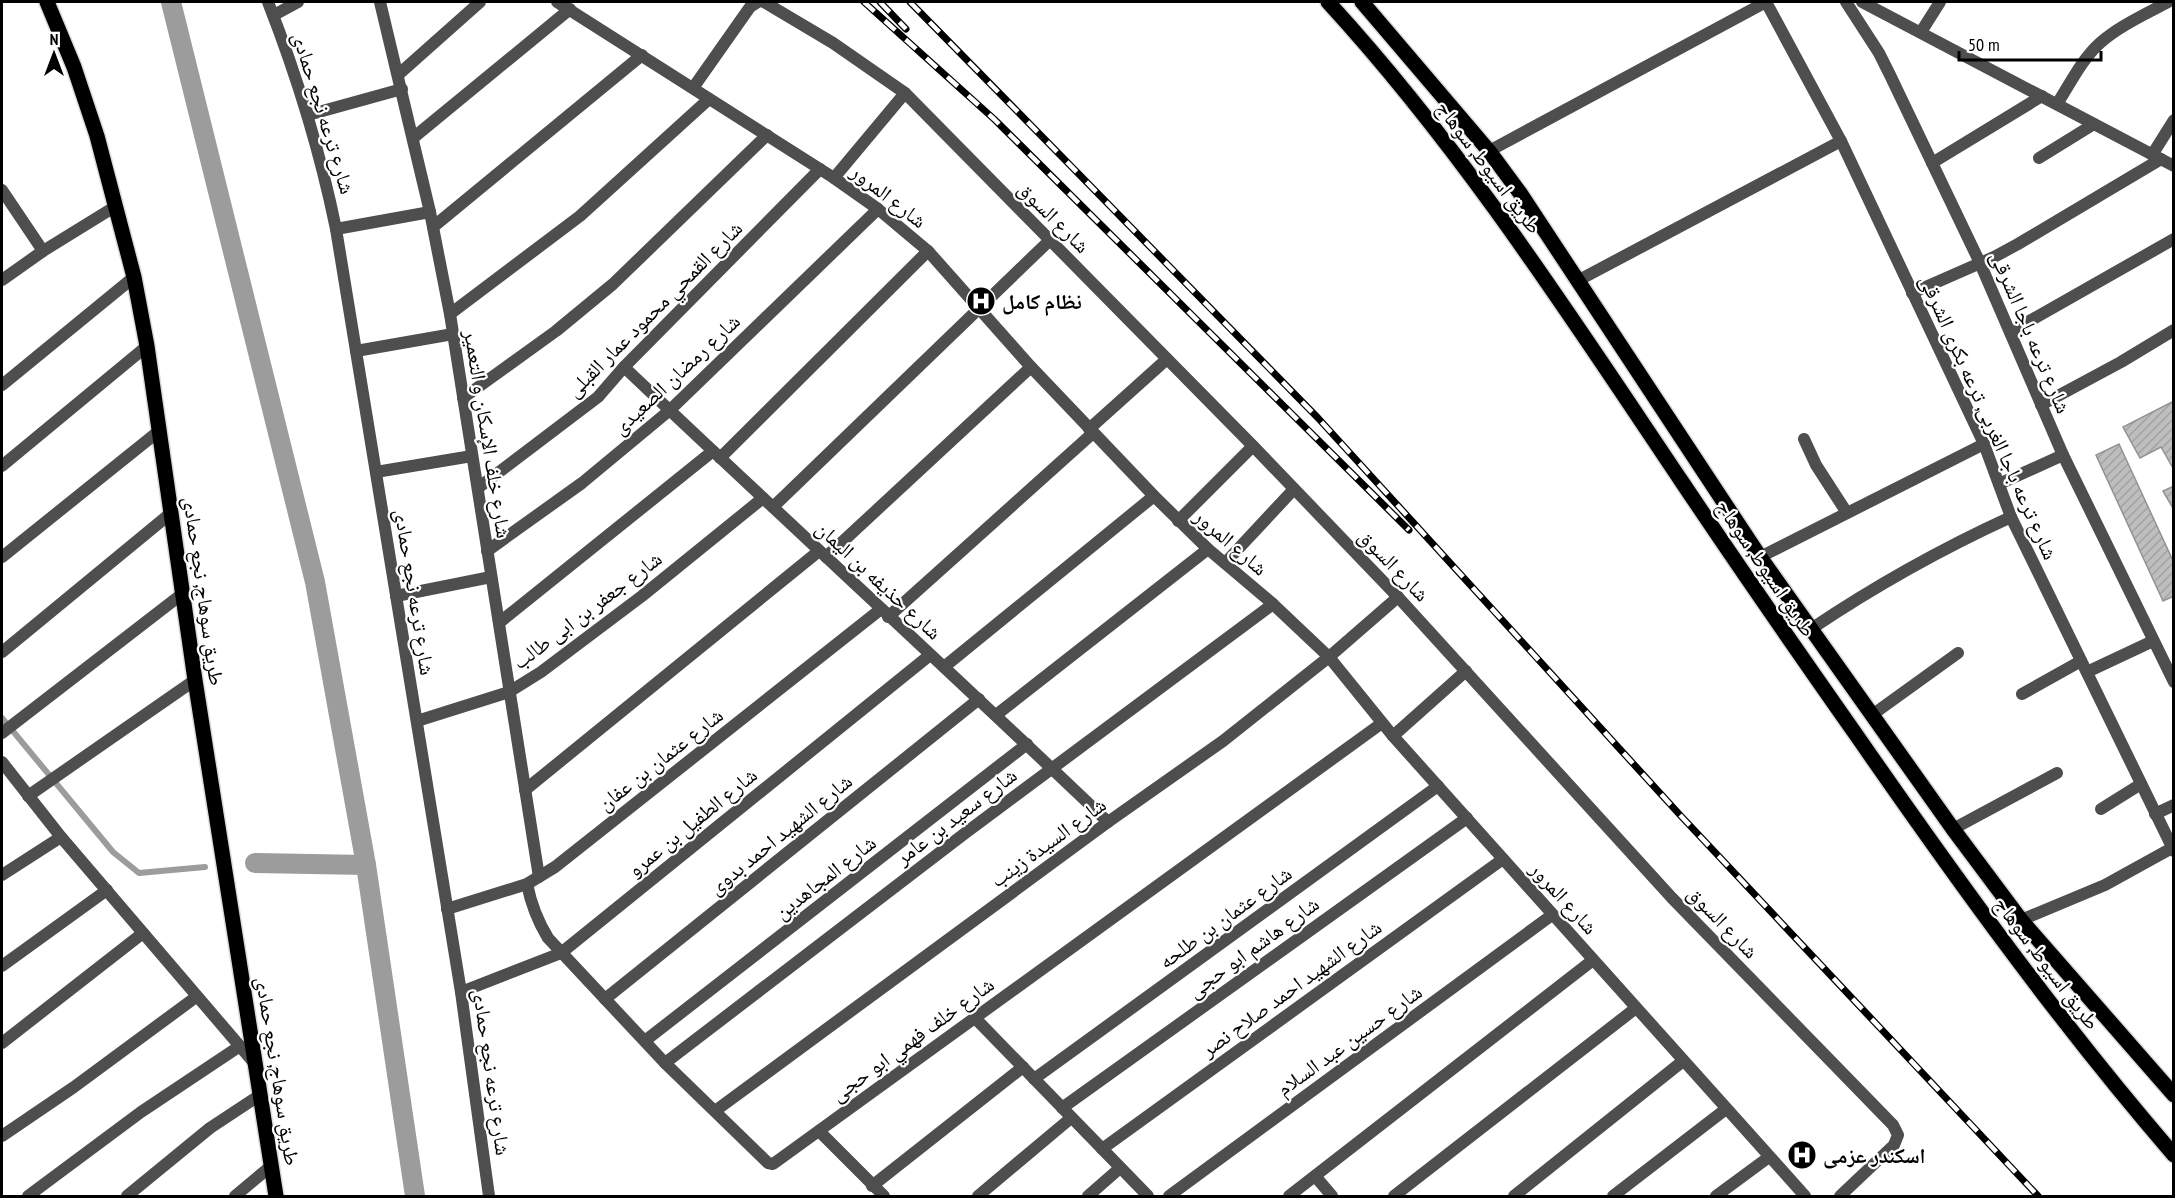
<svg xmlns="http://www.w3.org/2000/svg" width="2175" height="1198" font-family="'PT Sans Narrow','Noto Naskh Arabic',sans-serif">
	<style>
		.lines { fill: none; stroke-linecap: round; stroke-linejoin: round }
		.stream { stroke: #9c9c9c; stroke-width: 6 }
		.canal { stroke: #9c9c9c; stroke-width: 20 }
		.building { fill: url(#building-hatch); stroke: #929292; stroke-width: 1.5 }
		.primary-casing { stroke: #dbdbdb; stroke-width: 18 }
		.minor { stroke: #4e4e4e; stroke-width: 12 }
		.tertiary { stroke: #4e4e4e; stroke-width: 12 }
		.primary { stroke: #000; stroke-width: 15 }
		.rail-casing { stroke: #000; stroke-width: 7 }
		.rail { stroke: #fff; stroke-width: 4.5; stroke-dasharray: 14; stroke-linecap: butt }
		.labels { text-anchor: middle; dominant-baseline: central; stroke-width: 4.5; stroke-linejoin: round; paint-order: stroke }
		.street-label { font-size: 21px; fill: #000; stroke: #fff }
		.poi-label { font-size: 21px; font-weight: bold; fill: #000; stroke: #fff; text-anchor: start }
	</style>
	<defs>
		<pattern id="building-hatch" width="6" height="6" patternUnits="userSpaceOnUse" patternTransform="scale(1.5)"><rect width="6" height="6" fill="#bebebe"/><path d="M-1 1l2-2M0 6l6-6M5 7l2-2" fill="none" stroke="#a2a2a2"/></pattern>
	</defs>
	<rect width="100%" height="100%" fill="#fff"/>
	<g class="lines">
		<!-- stream -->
		<polyline class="stream" points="2,718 113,852 139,873 205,867"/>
		<!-- canal -->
		<g class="canal">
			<polyline points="171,2 315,582 366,865 415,1196"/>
			<polyline points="255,863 366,865"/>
		</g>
	</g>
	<!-- building -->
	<g class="building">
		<polygon points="2174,401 2174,470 2161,447 2140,458 2123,427"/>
		<polygon points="2119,444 2174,563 2174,596 2163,601 2096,455"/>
		<polygon points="2174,486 2174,510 2163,491"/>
	</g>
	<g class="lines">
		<!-- primary casing -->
		<g class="primary-casing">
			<g id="primary">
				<polyline points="47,2 74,67 97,136 134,277 147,346 195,680 276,1196"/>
				<path d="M1328 2C1463 149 1571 317 1682 482 1739 567 1798 652 1857 736 1957 880 2059 1022 2174 1155"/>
				<polyline points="1362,2 1489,151 1520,193 1760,557 1953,829 2021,920 2174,1095"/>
			</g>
		</g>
		<!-- minor -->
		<g class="minor">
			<polyline points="380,2 430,212 450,314 539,877"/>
			<polyline points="764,2 833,43 905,93 1253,446 1398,597 1672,898 1893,1125 1898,1135 1894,1145 1840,1196"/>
			<polyline points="1766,2 1841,141 1984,444 2011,517 2174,851"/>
			<polyline points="1846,2 1879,53 1890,75 1980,263 2063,455 2174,682"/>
			<polyline points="1862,2 2174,166"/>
			<polyline points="274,15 298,2"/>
			<polyline points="1921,32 1940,2"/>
			<polyline points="399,74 480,2"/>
			<polyline points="693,88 750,7 758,2"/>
			<path d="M2057 104C2070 84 2082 59 2100 43 2119 26 2146 14 2168 2"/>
			<polyline points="308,115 402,89"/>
			<polyline points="413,138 570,9"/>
			<polyline points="1489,151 1766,2"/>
			<polyline points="2152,155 2174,120"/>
			<polyline points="2039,158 2094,124"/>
			<polyline points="1932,163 2042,96"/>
			<polyline points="834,178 905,93"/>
			<polyline points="2,190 43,251"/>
			<polyline points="433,227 642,55"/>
			<polyline points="336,229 430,212"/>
			<polyline points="2,280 43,251 116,206"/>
			<polyline points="1579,280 1841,141"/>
			<polyline points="1912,293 1994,257 2018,244 2161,159"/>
			<polyline points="450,314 580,216 709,99"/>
			<polyline points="2010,332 2174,239"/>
			<polyline points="356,351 453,334"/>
			<path d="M624 367C785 520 948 669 1108 822"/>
			<polyline points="2,385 134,277"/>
			<polyline points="463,398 556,331 613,284 767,135"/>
			<polyline points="2041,405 2121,362 2174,330"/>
			<polyline points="1089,429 1167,359"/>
			<polyline points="1804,439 1816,465 1847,513"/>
			<polyline points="720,458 928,251"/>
			<polyline points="2,466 147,346"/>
			<polyline points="376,472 472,456"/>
			<polyline points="1999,484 2063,455"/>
			<polyline points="478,488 598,397 624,367 820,169"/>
			<polyline points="773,507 1050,240"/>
			<polyline points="1178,521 1253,446"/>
			<polyline points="487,551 582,483 670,410 878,209"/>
			<polyline points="2,557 159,431"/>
			<polyline points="826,557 1031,367"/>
			<polyline points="1760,557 1984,444"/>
			<polyline points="1225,563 1294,489"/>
			<polyline points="396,596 491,577"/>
			<polyline points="888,617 1093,433"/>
			<polyline points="500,622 713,451"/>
			<path d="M1811 629C1875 586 1941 549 2011 517"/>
			<polyline points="2,652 171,513"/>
			<polyline points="944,667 1154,496"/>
			<polyline points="2087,672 2153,641"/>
			<polyline points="2022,694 2081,661"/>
			<polyline points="996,715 1208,549"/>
			<polyline points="1872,715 1958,653"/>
			<polyline points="417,721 509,692 541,672 642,596 763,498"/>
			<polyline points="2,733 182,594"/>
			<polyline points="1393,736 1466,671"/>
			<polyline points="2,762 61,837 256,1065"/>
			<polyline points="525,790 819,551"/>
			<polyline points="28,796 195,680"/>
			<polyline points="2101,809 2141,784"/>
			<polyline points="2155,814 2174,805"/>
			<polyline points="1953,829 2057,773"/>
			<polyline points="2,875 61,837"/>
			<path d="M527 884C531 904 537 920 548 938L665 1063 768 1163 773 1164 1382 723"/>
			<polyline points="447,909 527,884 555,867 881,609"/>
			<polyline points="2021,920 2105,885 2172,848"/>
			<polyline points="2,966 107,890"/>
			<polyline points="461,992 561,953 930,655"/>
			<polyline points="605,999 979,699"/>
			<polyline points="975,1018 1148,1196"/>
			<polyline points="646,1040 1027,744"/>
			<polyline points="2,1043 143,933"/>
			<polyline points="665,1063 964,834 1273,604"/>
			<polyline points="1034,1079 1438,786"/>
			<polyline points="1062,1108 1467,818"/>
			<polyline points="715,1111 1108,822 1223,741 1329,657 1398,597"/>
			<polyline points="819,1131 884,1196"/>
			<polyline points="2,1136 74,1087 196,997"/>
			<polyline points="1102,1149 1503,859"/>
			<polyline points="1315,1176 1332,1196"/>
			<polyline points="872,1186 1023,1067"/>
			<polyline points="28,1196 141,1112 240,1046"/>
			<polyline points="127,1196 210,1128 260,1095"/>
			<polyline points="235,1196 271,1166"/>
			<polyline points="978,1196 1071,1118"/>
			<polyline points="1088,1196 1120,1168"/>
			<polyline points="1169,1196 1552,915"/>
			<polyline points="1289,1196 1593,960"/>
			<polyline points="1394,1196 1636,1008"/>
			<polyline points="1514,1196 1683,1061"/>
			<polyline points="1613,1196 1726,1109"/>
			<polyline points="1716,1196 1769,1157"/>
		</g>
		<!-- tertiary -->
		<g class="tertiary">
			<path d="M268 2C297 76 320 151 336 229L461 992 489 1196"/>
			<polyline points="557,2 834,178 878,209 928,251 1031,367 1154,496 1208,549 1273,604 1329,657 1393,736 1805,1196"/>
		</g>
		<!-- primary -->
		<use href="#primary" class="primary"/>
		<!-- rail casing -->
		<g class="rail-casing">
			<g id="rail">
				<polyline points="864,2 994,119 1409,530"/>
				<polyline points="880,2 906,29"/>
				<polyline points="910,2 1318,418 1680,815 2038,1196"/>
			</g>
		</g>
		<!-- rail -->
		<use href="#rail" class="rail"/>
	</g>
	<!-- icons -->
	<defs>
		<g id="hospital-disc" transform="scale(1.5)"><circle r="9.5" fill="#000" stroke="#fff"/><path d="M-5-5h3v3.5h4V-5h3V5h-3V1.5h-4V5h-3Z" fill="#fff"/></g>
	</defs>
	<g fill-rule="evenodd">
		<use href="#hospital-disc" x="981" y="301"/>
		<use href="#hospital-disc" x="1802" y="1155"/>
	</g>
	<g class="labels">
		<!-- street labels -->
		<g class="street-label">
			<text transform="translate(324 113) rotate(73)">شارع ترعه نجع حمادى</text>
			<text transform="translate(1489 167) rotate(53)">طريق اسيوط, سوهاج</text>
			<text transform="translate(889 196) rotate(38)">شارع المرور</text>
			<text transform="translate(1054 217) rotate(45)">شارع السوق</text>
			<text transform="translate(654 309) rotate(-45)">شارع القمحي محمود عمار القبلى</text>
			<text transform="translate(2031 332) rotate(67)">شارع ترعه باجا الشرقى</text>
			<text transform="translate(676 374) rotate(-43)">شارع رمضان الصعيدى</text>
			<text transform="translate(1989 417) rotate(66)">شارع ترعه باجا الغربى, ترعه بكرى الشرقى</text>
			<text transform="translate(488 434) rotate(81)">شارع خلف الإسكان و التعمير</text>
			<text transform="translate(1231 542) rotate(41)">شارع المرور</text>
			<text transform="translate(1394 565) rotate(46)">شارع السوق</text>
			<text transform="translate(1766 568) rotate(56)">طريق اسيوط, سوهاج</text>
			<text transform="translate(879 580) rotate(43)">شارع حذيفه بن اليمان</text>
			<text transform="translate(204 591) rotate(82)">طريق سوهاج, نجع حمادى</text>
			<text transform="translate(415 592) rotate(81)">شارع ترعه نجع حمادى</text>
			<text transform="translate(587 610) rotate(-37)">شارع جعفر بن ابى طالب</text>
			<text transform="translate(660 759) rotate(-38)">شارع عثمان بن عفان</text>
			<text transform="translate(956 816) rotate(-37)">شارع سعيد بن عامر</text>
			<text transform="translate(692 822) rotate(-39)">شارع الطفيل بن عمرو</text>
			<text transform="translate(780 834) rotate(-39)">شارع الشهيد احمد بدوى</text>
			<text transform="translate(1048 842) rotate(-36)">شارع السيدة زينب</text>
			<text transform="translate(825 877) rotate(-38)">شارع المجاهدين</text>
			<text transform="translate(1564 898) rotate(48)">شارع المرور</text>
			<text transform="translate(1225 917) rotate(-36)">شارع عثمان بن طلحه</text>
			<text transform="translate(1723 922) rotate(46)">شارع السوق</text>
			<text transform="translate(1253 947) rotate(-36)">شارع هاشم ابو حجى</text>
			<text transform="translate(2047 963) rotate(53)">طريق اسيوط, سوهاج</text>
			<text transform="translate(1291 988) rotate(-36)">شارع الشهيد احمد صلاح نصر</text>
			<text transform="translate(912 1039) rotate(-36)">شارع خلف فهمي ابو حجى</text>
			<text transform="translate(1349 1040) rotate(-36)">شارع حسين عبد السلام</text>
			<text transform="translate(278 1071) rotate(81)">طريق سوهاج, نجع حمادى</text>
			<text transform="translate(492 1072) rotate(82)">شارع ترعه نجع حمادى</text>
		</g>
		<!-- poi labels -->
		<g class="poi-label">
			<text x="1002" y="301">نظام كامل</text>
			<text x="1823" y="1155">اسكندر عزمى</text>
		</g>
	</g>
	<!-- border -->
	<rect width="2175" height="1198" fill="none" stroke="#000000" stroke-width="6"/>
	<!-- north arrow -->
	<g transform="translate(54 54)" stroke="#ffffff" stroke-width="4.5" paint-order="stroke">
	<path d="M0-4.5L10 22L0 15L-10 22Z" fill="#000000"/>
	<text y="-9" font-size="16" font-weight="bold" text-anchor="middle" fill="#000000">N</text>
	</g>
	<!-- scale -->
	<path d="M1959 51v9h142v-9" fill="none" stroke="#000000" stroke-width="3"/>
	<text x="1968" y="51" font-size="18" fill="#000000" stroke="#ffffff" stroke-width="4.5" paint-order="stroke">50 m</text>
</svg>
